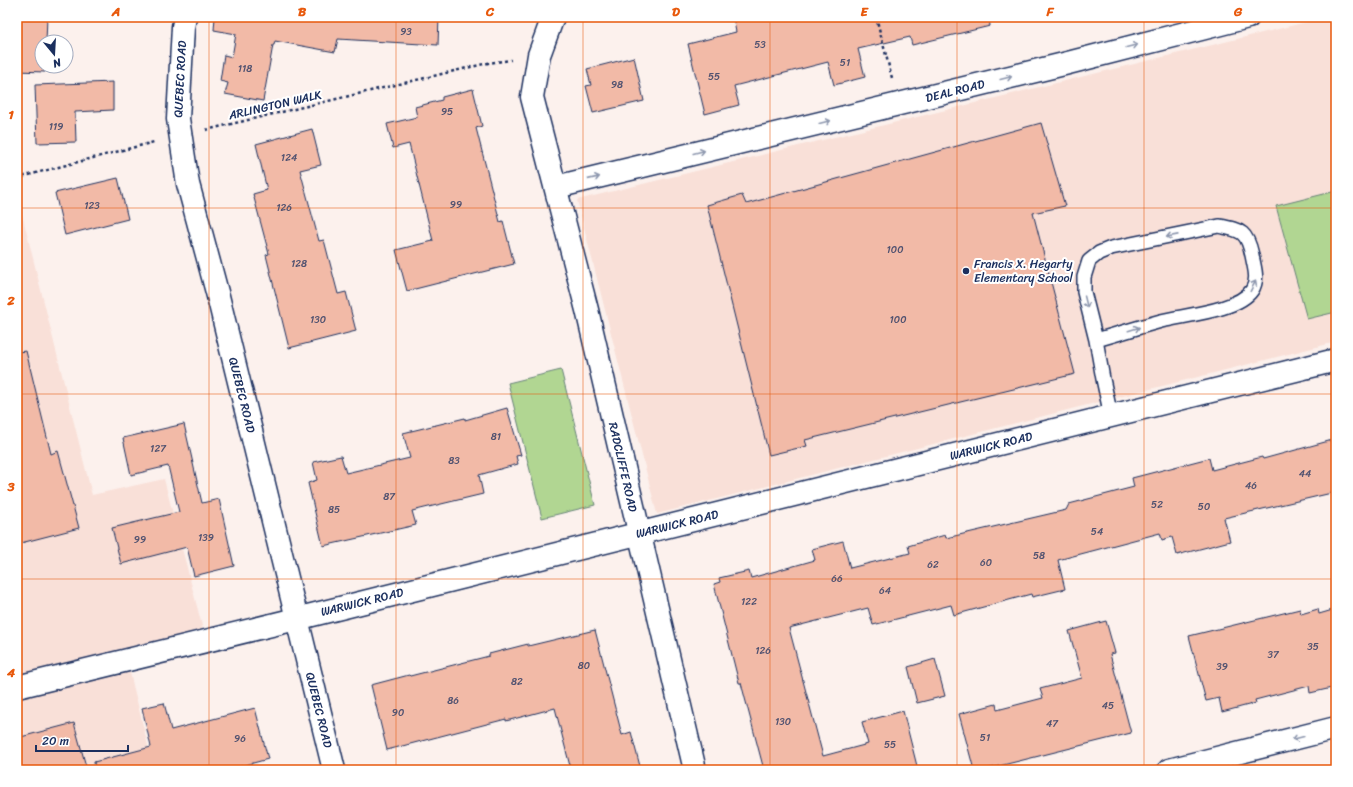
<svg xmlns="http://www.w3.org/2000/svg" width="1353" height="787" font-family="Sriracha,sans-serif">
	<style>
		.built { fill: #f9e0d8 }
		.green { fill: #b1d692; stroke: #668278 }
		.building { fill: #f2baa7; stroke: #1b2f5e }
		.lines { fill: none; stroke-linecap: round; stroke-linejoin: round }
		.service-casing { stroke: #1b2f5e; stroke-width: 16 }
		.minor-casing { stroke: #1b2f5e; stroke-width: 25 }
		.tertiary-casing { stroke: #1b2f5e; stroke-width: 25 }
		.path { stroke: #1b2f5e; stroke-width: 2.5; stroke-dasharray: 3 3; stroke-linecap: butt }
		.service { stroke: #fff; stroke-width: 13 }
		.minor { stroke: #fff; stroke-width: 22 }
		.tertiary { stroke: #fff; stroke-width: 22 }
		.oneway { stroke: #8d97ae }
		.grid { fill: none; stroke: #e8590c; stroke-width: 1; stroke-opacity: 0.55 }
		.poi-dot { fill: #1b2f5e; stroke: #fff; stroke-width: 1.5 }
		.labels { text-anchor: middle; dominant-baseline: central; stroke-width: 4; stroke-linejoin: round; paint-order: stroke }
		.number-label { font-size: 10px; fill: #515270 }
		.street-label { font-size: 12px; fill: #1b2f5e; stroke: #fff }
		.poi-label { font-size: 12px; fill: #1b2f5e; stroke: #fff; text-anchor: start }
		.neatline { fill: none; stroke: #e8590c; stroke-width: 1.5 }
		.grid-label { font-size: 13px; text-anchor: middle; font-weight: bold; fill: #e8590c }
	</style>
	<rect width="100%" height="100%" fill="#fcf1ed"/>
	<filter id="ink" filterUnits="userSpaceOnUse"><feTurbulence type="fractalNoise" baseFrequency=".025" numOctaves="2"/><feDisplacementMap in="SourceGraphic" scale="8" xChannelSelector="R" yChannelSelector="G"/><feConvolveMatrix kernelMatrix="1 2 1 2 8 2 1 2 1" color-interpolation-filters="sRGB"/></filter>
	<g filter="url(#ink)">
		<!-- built -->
		<g class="built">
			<polygon points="1327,17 1336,17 1336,342 657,514 577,200"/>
			<polygon points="17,194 92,495 164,479 207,645 128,665 154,770 17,770"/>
		</g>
		<!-- green -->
		<g class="green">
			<polygon points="1336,191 1336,312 1307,319 1276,206"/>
			<polygon points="561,370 595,505 542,518 508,383"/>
		</g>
		<!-- building -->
		<g class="building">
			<polygon points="17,17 47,17 46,42 42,42 42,66 45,66 45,72 17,71"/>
			<polygon points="215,17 439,17 438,45 338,39 335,52 275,41 274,45 273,45 263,101 225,94 228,83 220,81 224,55 232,57 236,34 214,30"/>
			<polygon points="733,17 989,17 990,26 912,45 910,37 858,49 865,77 834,85 828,62 734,86 739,105 705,114 688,44 736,32"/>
			<polygon points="634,57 644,101 593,113 586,86 591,85 587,69"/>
			<polygon points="113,82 113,110 75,112 76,142 37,143 35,85"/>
			<polygon points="473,89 482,126 476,128 500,222 503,221 514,264 407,291 396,250 433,241 409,144 393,148 387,124 417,117 415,107 442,100 442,97"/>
			<polygon points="1041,123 1065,206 1033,213 1075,374 805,440 807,446 769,455 707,205 742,195 746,204"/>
			<polygon points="312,129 321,165 300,170 319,241 324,240 338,294 346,292 356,331 289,348 266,255 269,254 253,194 267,190 256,144"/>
			<polygon points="118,178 128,219 65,235 55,193"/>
			<polygon points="26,351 51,454 58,451 79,528 17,544 17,352"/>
			<polygon points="507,408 521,455 516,456 518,464 479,475 483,494 412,511 416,525 323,546 308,483 317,480 313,462 341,456 346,473 410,458 403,433 465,418 465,420"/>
			<polygon points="184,424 202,503 219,499 234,566 194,576 187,547 121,564 112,528 179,512 168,466 131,475 123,438"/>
			<polygon points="1336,439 1336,492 1224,518 1230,541 1177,555 1172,537 1162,540 1160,533 1058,560 1065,589 1032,597 1031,594 954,615 951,605 873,625 868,608 789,628 823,756 868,744 862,722 903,711 918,770 764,770 741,683 739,683 714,584 720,582 719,578 749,571 751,578 815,560 812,549 843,541 850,568 910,553 908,546 945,535 946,538 1066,510 1069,504 1134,487 1132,478 1209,458 1212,470 1262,457 1263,459"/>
			<polygon points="1300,609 1301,614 1318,609 1319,614 1336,609 1336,687 1310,693 1309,686 1255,700 1256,703 1222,712 1219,698 1206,701 1189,636"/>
			<polygon points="1106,621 1115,653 1110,654 1131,733 983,770 974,770 959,714 996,704 997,710 1043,698 1040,689 1082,678 1069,631"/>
			<polygon points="595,630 622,735 631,732 641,770 571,770 555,708 506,721 506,719 387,750 371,685 409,675 410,676 489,656 489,654 528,644 528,646"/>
			<polygon points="935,659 945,696 917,703 908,667"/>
			<polygon points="164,703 171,730 255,708 268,759 227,770 95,770 94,762 151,747 142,708"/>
			<polygon points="74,723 87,770 17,770 17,738"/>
		</g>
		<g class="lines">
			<!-- service casing -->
			<g class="service-casing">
				<path id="service" d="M1096 340C1118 334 1139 327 1161 321 1184 315 1238 311 1252 290 1259 279 1254 267 1252 255 1247 232 1242 230 1219 226L1111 248 1099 253 1089 261 1084 277V292L1096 340 1103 379 1111 416"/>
			</g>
			<!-- minor casing -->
			<g class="minor-casing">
				<g id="minor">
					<polyline points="185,17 183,27 178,119 188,184 218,296 334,770"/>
					<polyline points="553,17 539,55 532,97 587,310 695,770"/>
					<polyline points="556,187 1064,64 1248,17"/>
					<polyline points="1169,770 1336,728"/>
				</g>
			</g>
			<!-- tertiary casing -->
			<g class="tertiary-casing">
				<polyline id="tertiary" points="17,687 296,619 1336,360"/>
			</g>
			<!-- path -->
			<g class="path">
				<polyline points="516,17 523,20"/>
				<polyline points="876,17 892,78"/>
				<polyline points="206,130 488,63 511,60"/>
				<polyline points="17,178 154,142"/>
			</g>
			<!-- service -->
			<use href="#service" class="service"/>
			<!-- minor -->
			<use href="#minor" class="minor"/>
			<!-- tertiary -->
			<use href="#tertiary" class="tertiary"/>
		</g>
		<!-- one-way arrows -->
		<defs><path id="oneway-shaft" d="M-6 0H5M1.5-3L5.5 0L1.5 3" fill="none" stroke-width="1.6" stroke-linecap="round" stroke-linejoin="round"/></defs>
		<g class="oneway">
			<use href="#oneway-shaft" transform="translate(1132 46) rotate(-14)"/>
			<use href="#oneway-shaft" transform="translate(1006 78) rotate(-14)"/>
			<use href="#oneway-shaft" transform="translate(825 122) rotate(-14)"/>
			<use href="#oneway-shaft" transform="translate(699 152) rotate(-14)"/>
			<use href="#oneway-shaft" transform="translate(594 178) rotate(-13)"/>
			<use href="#oneway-shaft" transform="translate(1172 236) rotate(169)"/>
			<use href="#oneway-shaft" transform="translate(1253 286) rotate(-63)"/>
			<use href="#oneway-shaft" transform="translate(1086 302) rotate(76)"/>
			<use href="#oneway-shaft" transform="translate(1134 329) rotate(-17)"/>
			<use href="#oneway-shaft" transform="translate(1298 738) rotate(166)"/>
		</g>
	</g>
	<!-- grid -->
	<path class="grid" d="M209 17V770M396 17V770M583 17V770M770 17V770M957 17V770M1144 17V770M17 208H1336M17 394H1336M17 579H1336"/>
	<!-- markers -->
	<circle class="poi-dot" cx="966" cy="271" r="4"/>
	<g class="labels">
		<!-- number labels -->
		<g class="number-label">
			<text x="406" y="32">93</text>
			<text x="760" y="45">53</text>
			<text x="845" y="63">51</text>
			<text x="245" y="69">118</text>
			<text x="714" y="77">55</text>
			<text x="617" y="85">98</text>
			<text x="447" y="112">95</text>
			<text x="56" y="127">119</text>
			<text x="289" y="158">124</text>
			<text x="456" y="205">99</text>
			<text x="92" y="206">123</text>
			<text x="284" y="208">126</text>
			<text x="895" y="250">100</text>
			<text x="299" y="264">128</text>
			<text x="318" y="320">130</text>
			<text x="898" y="320">100</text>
			<text x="496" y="437">81</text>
			<text x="158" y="449">127</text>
			<text x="454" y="461">83</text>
			<text x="1305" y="474">44</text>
			<text x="1251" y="486">46</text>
			<text x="389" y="497">87</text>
			<text x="1157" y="505">52</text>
			<text x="1204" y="507">50</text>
			<text x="334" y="510">85</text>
			<text x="1097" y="532">54</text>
			<text x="206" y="538">139</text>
			<text x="140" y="540">99</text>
			<text x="1039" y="556">58</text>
			<text x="986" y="563">60</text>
			<text x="933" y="565">62</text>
			<text x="837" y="579">66</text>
			<text x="885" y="591">64</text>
			<text x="749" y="602">122</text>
			<text x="1313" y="647">35</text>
			<text x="763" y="651">126</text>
			<text x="1273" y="655">37</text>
			<text x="584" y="666">80</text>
			<text x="1222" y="667">39</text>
			<text x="517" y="682">82</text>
			<text x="453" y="701">86</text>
			<text x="1108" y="706">45</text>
			<text x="398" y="713">90</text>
			<text x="783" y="722">130</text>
			<text x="1052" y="724">47</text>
			<text x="985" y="738">51</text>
			<text x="240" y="739">96</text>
			<text x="890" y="745">55</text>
		</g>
		<!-- street labels -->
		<g class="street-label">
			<text transform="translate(180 79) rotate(-87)">QUEBEC ROAD</text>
			<text transform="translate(955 91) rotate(-14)">DEAL ROAD</text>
			<text transform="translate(275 105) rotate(-13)">ARLINGTON WALK</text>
			<text transform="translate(242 395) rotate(76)">QUEBEC ROAD</text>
			<text transform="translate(991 446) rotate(-14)">WARWICK ROAD</text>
			<text transform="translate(623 467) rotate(77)">RADCLIFFE ROAD</text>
			<text transform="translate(677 524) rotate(-14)">WARWICK ROAD</text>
			<text transform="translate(362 602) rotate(-14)">WARWICK ROAD</text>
			<text transform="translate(319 710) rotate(76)">QUEBEC ROAD</text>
		</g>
		<!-- poi labels -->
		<g class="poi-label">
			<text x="974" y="264">Francis X. Hegarty<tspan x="974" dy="14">Elementary School</tspan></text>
		</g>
	</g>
	<!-- margin -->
	<rect width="1353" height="787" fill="none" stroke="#fff" stroke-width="44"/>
	<!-- north arrow -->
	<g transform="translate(54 54) rotate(162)"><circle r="19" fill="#ffffff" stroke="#a4acbf"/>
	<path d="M0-3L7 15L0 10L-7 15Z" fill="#1b2f5e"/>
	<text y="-6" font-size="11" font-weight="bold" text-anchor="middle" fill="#1b2f5e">N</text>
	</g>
	<!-- scale -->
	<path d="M36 745v6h92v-6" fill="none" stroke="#1b2f5e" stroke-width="2"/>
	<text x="42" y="745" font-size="12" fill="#1b2f5e" stroke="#ffffff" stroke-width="3" paint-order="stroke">20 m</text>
	<rect x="22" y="22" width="1309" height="743" class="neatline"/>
	<g class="grid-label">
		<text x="116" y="16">A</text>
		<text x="302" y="16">B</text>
		<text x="490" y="16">C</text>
		<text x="676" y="16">D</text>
		<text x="864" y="16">E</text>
		<text x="1050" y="16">F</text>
		<text x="1238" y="16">G</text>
		<text x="11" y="119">1</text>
		<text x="11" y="305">2</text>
		<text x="11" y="491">3</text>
		<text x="11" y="677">4</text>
	</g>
</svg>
